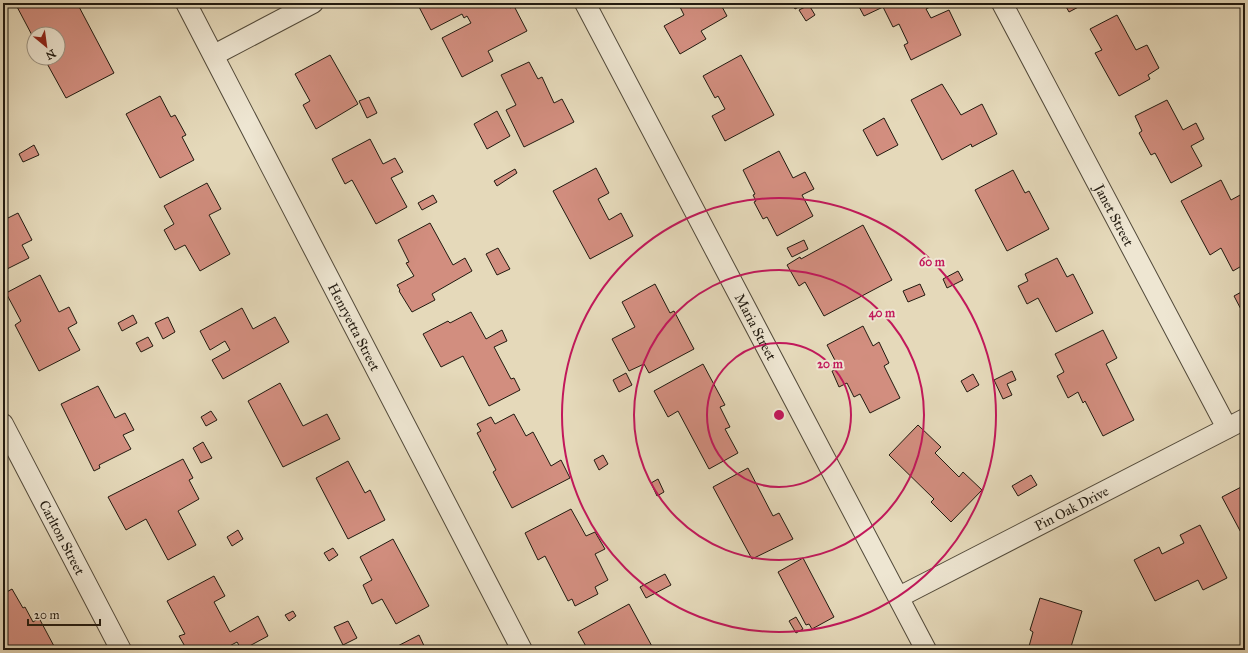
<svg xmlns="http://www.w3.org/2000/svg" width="1248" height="653" font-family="'IM FELL Great Primer',serif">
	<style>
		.building { fill: #d28e7f; stroke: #211a10 }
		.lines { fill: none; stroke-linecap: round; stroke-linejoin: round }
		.street-casing { stroke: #524a3a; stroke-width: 22 }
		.street { stroke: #eee6d2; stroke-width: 20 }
		.ring { fill: none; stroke: #c2185b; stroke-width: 2 }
		.labels { text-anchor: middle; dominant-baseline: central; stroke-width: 4; stroke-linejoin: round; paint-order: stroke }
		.street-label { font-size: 14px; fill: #211a10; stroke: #eee6d2 }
		.centre { fill: #c2185b; stroke: #eee6d2; stroke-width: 2 }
		.ring-label { font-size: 12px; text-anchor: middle; font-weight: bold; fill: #c2185b; stroke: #eee6d2; stroke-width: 4; stroke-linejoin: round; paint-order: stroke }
	</style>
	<rect width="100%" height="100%" fill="#e5d9ba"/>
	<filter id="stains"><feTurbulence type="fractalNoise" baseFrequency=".005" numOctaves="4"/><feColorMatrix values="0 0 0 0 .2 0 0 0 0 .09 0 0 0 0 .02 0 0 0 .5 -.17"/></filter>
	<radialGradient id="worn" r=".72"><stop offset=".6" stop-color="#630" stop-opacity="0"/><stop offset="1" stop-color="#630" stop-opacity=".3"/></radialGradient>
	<!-- building -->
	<g class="building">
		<polygon points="15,3 77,3 114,73 66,98 44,58 58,58 58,34 34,34 34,39"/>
		<polygon points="423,3 507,3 510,8 514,6 527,31 488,51 493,61 462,77 442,38 471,23 467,16 464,18 462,14 431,30 418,5"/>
		<polygon points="678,3 720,3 727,16 701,31 706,39 680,54 664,26 684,15"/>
		<polygon points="792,3 803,3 804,4 795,9"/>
		<polygon points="857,3 928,3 930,7 926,9 931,18 949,10 961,35 911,60 904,45 908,43 899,24 893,27 883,7 864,16"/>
		<polygon points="1064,3 1086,3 1069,12"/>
		<polygon points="809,5 815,15 806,21 799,10"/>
		<polygon points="1117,15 1136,50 1147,45 1159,68 1148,75 1150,79 1119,96 1095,53 1102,50 1090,29"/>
		<polygon points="330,55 358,104 316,129 303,105 310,101 295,74"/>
		<polygon points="741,55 774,115 725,141 712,116 725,109 718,96 715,98 703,76"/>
		<polygon points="529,62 538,79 542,77 554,103 562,99 574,122 524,147 506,110 516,105 501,75"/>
		<polygon points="942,84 961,115 982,104 997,134 972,147 971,144 942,160 911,100"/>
		<polygon points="160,96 171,117 175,115 186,135 182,137 194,160 160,178 126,114"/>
		<polygon points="369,97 377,113 367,118 359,101"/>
		<polygon points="1167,100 1183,130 1196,123 1204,139 1191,146 1202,166 1171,183 1155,153 1151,155 1139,133 1142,131 1135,116"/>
		<polygon points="497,111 510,136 487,149 474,124"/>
		<polygon points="884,118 898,145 877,156 863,130"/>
		<polygon points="370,139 383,164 395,158 403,172 391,178 407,207 376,224 352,180 345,184 332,159"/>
		<polygon points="34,145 39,155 23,162 19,154"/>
		<polygon points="779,151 793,178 805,172 814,189 802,195 813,216 777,236 767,217 763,219 754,202 756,201 753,195 755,194 743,170"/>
		<polygon points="596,168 609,193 598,199 609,220 621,213 633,236 590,259 553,191"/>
		<polygon points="515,169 517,173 497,186 494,181"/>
		<polygon points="1013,170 1025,193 1029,191 1049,229 1007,251 975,190"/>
		<polygon points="1221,180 1231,200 1242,194 1245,199 1245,222 1243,223 1245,227 1245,264 1233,271 1221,248 1210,255 1181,201"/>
		<polygon points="207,183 221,209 209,215 230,254 200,271 185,245 175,250 164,230 174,224 164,206"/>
		<polygon points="433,195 437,202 422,210 418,203"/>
		<polygon points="3,209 8,218 18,213 32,240 22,245 29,258 3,271"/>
		<polygon points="430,223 453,265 465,258 472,271 432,294 435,300 412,312 399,291 400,290 397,285 414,276 406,263 409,262 398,240"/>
		<polygon points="863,225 892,280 824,316 805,282 799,286 787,265 800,257 801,259"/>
		<polygon points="804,240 808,249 792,257 787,248"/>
		<polygon points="498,248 510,269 497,275 486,254"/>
		<polygon points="1057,258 1067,277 1073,274 1093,313 1056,332 1038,298 1027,304 1018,286 1028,281 1025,274"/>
		<polygon points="958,271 963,280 947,288 943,279"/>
		<polygon points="40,275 59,312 69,307 77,323 68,328 80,350 39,371 15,325 21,321 6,293"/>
		<polygon points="655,284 670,313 674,311 694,349 649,373 644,364 629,371 612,339 635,327 622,302"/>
		<polygon points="920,284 925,295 908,302 903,291"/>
		<polygon points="1245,290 1245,317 1234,296"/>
		<polygon points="242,308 253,329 275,317 289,342 223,379 212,360 230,350 225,341 210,350 200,331"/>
		<polygon points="471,312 486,339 502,330 507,341 494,347 511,379 514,378 520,390 489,406 463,356 441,367 423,334 448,321 450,323"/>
		<polygon points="133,315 137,323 122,331 118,323"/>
		<polygon points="168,317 175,332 163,339 155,323"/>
		<polygon points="863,326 873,346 879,342 889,363 884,366 900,398 870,413 860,394 854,397 847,383 839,387 832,371 839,368 827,345"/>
		<polygon points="1103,330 1117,358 1106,364 1134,420 1103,436 1085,401 1083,403 1078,392 1068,398 1057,376 1064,372 1055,354"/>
		<polygon points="148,337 153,346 141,352 136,343"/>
		<polygon points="703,364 725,405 720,407 730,427 725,429 738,453 709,469 678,411 668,417 654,391"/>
		<polygon points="1012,371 1016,380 1007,384 1012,395 1003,399 994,380"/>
		<polygon points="626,373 632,385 619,392 613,380"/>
		<polygon points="973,374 979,385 967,392 961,381"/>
		<polygon points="280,383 303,426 327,414 340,439 283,467 248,401"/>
		<polygon points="98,386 115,418 125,413 134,430 123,435 131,449 99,465 100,468 94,471 61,404"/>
		<polygon points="211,411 217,420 206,426 201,417"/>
		<polygon points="514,414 526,436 533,432 551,466 561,460 570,478 512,508 493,472 496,470 477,433 481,431 477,424 491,417 495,424"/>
		<polygon points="918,425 941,447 935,453 959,477 963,472 982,490 951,522 931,502 934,499 889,455"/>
		<polygon points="203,442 212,458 201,463 193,448"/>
		<polygon points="603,455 608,464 599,470 594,460"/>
		<polygon points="183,459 193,478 189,480 199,499 178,511 196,545 168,560 146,519 126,530 108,497"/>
		<polygon points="348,461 365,493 370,490 385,520 348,539 316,478"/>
		<polygon points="748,468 773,516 779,513 793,539 752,559 713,487"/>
		<polygon points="1031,475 1037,485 1018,496 1012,486"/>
		<polygon points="658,479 664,492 657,496 651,483"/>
		<polygon points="1245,485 1245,540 1222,497"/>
		<polygon points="571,509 586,536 595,532 605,549 595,554 608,580 595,587 598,594 575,606 572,599 568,601 545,556 538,560 525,533"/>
		<polygon points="1200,525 1227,578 1203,590 1198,580 1155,601 1134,560 1159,547 1162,554 1184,543 1180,535"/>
		<polygon points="238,530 243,539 232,546 227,537"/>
		<polygon points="393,539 429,606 396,624 382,599 372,604 363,585 372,580 360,557"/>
		<polygon points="333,548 338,555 329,561 324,553"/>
		<polygon points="803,558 834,617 812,629 809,624 806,625 778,572"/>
		<polygon points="665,574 671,585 646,598 640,587"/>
		<polygon points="214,576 225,596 214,602 230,632 258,616 268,636 242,650 237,642 222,650 187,650 179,636 185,634 167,601"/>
		<polygon points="12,589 23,608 25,607 33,622 39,618 55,648 51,650 6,650 3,644 3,594"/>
		<polygon points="1040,598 1082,611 1070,650 1028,650 1033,632 1030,630"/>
		<polygon points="629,604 654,650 588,650 578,632"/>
		<polygon points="293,611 296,616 289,621 285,615"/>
		<polygon points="796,617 803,629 796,633 789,621"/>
		<polygon points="348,621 357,638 343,645 334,627"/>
		<polygon points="419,635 426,650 390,650"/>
	</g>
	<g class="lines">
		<!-- street casing -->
		<g class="street-casing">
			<g id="street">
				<path id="s1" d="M186 3 522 650"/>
				<path id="s2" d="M585 3 926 650"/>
				<path id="s3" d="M1002 3 1227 428"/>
				<polyline points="214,55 313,3"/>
				<path id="s4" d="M3 424 121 650"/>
				<path id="s5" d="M899 597 1245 419"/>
			</g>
		</g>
		<!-- street -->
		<use href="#street" class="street"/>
	</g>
	<!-- distance rings -->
	<g class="ring">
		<circle cx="779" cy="415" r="72"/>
		<circle cx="779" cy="415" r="145"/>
		<circle cx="779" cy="415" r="217"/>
	</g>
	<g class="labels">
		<!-- street labels -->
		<g class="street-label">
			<text stroke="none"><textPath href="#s3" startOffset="240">Janet Street</textPath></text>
			<text stroke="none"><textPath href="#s1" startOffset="365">Henryetta Street</textPath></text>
			<text stroke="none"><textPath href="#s2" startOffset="366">Maria Street</textPath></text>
			<text stroke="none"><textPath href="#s5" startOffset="194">Pin Oak Drive</textPath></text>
			<text stroke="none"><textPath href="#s4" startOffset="128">Carlton Street</textPath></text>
		</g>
	</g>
	<circle cx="779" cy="415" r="6" class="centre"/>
	<g class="ring-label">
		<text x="932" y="266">60 m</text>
		<text x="882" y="317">40 m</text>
		<text x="830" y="368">20 m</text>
	</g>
	<!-- margin -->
	<rect width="1248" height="653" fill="none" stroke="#e5d9ba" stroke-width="16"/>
	<rect x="4" y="4" width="1240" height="645" fill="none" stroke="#211a10" stroke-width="2"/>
	<rect x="8" y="8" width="1232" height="637" fill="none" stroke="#211a10"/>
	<!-- north arrow -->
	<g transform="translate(46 46) rotate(151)"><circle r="19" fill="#eee6d2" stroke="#9c9484"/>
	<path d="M0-3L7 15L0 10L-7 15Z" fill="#8f2418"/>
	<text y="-6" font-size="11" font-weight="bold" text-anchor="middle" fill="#211a10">N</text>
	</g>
	<!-- scale -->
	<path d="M28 619v6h72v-6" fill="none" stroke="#211a10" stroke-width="2"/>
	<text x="34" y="619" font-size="12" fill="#211a10" stroke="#eee6d2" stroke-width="3" paint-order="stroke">20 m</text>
	<rect width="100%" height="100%" filter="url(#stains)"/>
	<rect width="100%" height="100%" fill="url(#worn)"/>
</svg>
